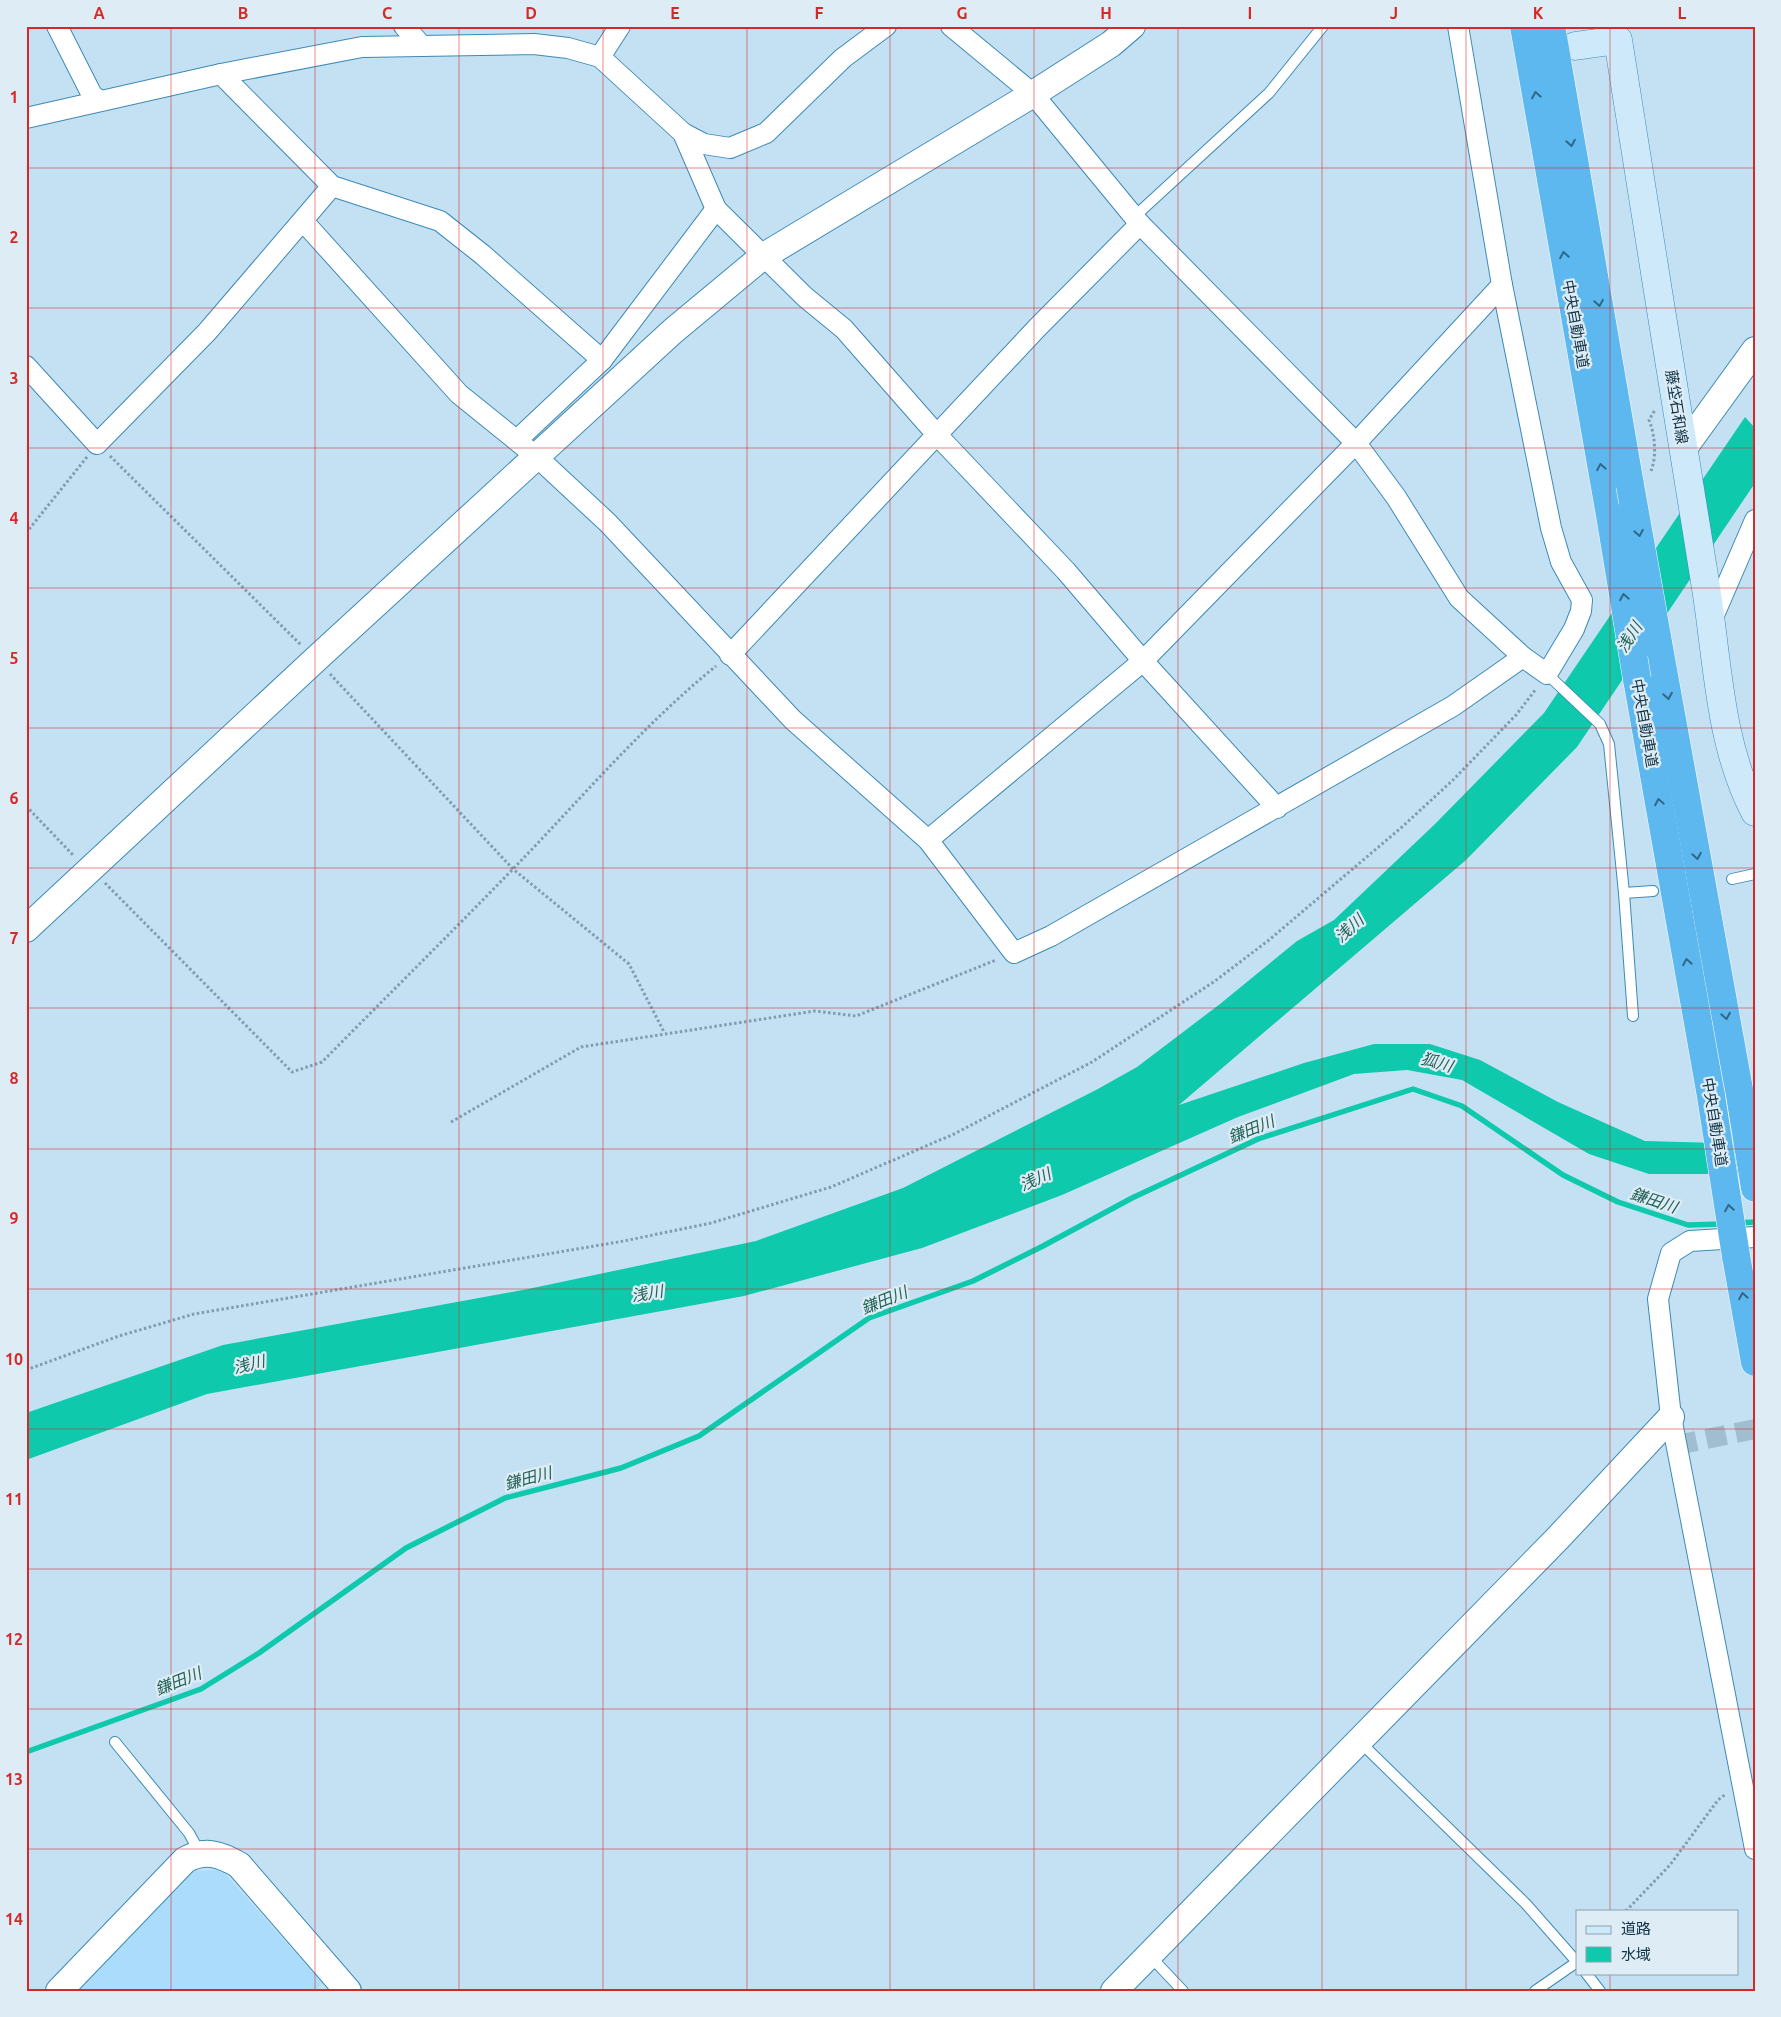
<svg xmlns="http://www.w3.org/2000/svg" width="1781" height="2017" font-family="Ubuntu,'Noto Sans JP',sans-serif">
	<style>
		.built { fill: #acdcfc }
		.water { fill: #0fc9ad }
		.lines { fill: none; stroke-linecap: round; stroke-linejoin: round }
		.stream { stroke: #0fc9ad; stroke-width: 5.5 }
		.minor-tunnel { stroke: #a1bed1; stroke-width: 20; stroke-dasharray: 20 10; stroke-linecap: butt }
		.service-casing { stroke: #3d8ab6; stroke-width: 12 }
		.minor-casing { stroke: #3d8ab6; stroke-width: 22 }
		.tertiary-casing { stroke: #3d8ab6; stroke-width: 28 }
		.secondary-casing { stroke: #3d8ab6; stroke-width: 29 }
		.motorway-casing { stroke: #fff; stroke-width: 29 }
		.path { stroke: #7f9db0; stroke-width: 3; stroke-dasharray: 2.5 2.5; stroke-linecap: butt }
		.service { stroke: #fff; stroke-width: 10 }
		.minor { stroke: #fff; stroke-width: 20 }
		.tertiary { stroke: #fff; stroke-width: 26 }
		.secondary { stroke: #ceeafa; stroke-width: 28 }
		.motorway { stroke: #5cb8ee; stroke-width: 28 }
		.motorway-bridge-casing { stroke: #fff; stroke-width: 29; stroke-linecap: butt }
		.motorway-bridge { stroke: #5cb8ee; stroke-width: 28 }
		.oneway { stroke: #306889 }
		.grid { fill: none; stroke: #d62828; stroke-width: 1; stroke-opacity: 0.55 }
		.labels { text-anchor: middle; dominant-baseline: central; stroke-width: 4.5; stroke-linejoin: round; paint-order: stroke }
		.street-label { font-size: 15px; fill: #133346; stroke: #ddecf5 }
		.water-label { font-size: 16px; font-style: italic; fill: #236155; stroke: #ddecf5 }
		.neatline { fill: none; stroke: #d62828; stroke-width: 2 }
		.grid-label { font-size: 16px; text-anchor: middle; font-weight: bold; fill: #d62828 }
	</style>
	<rect width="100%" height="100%" fill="#c4e1f4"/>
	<!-- built -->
	<polygon class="built" points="222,1870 322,1983 315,1991 77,1991 193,1871"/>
	<!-- water -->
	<polygon class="water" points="1745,417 1755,428 1755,483 1577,747 1466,860 1179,1105 1304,1063 1374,1044 1430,1044 1480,1060 1558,1102 1645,1141 1755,1144 1755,1174 1649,1174 1589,1154 1462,1080 1407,1070 1354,1074 1238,1117 1062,1195 922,1248 744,1296 207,1394 26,1460 26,1413 223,1345 528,1289 756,1241 903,1188 1096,1090 1137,1067 1220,1004 1297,941 1334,920 1435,824 1544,713"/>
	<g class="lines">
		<!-- stream -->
		<g class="stream">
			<polyline points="1737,1223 1755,1222"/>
			<polyline points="26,1752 201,1689 259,1653 406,1548 505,1498 621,1468 699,1436 869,1318 973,1281 1043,1246 1132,1198 1258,1139 1413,1089 1462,1106 1563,1175 1618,1202 1688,1225 1723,1224"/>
		</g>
		<!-- minor-tunnel -->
		<polyline class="minor-tunnel" points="1677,1445 1755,1429"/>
		<!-- service casing -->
		<g class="service-casing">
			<g id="service">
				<polyline points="1134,217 1269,93 1323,26"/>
				<polyline points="1547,674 1600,724 1609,744 1624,893 1633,1016"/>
				<polyline points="1732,879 1755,874"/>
				<polyline points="1624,893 1653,891"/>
				<polyline points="115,1742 189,1833 200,1853"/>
				<polyline points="1360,1742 1526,1904 1577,1962"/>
				<polyline points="1149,1955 1183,1991"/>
				<polyline points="1586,1973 1600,1991"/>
				<polyline points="1535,1991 1577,1962"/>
			</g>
		</g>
		<!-- minor casing -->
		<g class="minor-casing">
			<g id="minor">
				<polyline points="57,26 92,95 100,101"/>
				<polyline points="404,26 422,46"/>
				<polyline points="951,26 1033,94 1140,224 1356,443 1396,497 1459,598 1523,657 1547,674 1574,629 1581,611 1582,600 1561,562 1551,528 1502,285 1458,26"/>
				<polyline points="600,57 620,26"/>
				<polyline points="221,74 332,186 440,221 483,255 602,360"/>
				<polyline points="26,118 221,74 362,47 534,44 568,48 600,57 683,133 704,144 730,148 766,133 843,58 886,26"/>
				<polyline points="683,133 716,209 805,297 844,329 938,436 1066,571 1143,661 1277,808"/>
				<polyline points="303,221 459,394 537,457 608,523 793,720 928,840 1014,953 1051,936 1453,706 1523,657"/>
				<polyline points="26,366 97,444 207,332 332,186"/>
				<polyline points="517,440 602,360 716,209"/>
				<polyline points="1711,622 1755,520"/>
				<polyline points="730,655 1037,328 1140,224"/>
				<polyline points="928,840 1143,661 1356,443 1502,285"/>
				<polyline points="1755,1237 1690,1241 1671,1253 1658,1299 1671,1417 1755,1849"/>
			</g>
		</g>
		<!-- tertiary casing -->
		<g class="tertiary-casing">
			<g id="tertiary">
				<polyline points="1684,448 1755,350"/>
				<polyline points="26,929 316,659 673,331 762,257 1033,94 1111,44 1132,26"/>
				<path d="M59 1991 185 1860C205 1849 220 1854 239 1865L348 1991"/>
				<polyline points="1114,1991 1558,1538 1671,1417"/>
			</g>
		</g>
		<!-- secondary casing -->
		<g class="secondary-casing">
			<path id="secondary" d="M1575 46 1618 40C1647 221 1675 401 1705 582 1718 659 1718 741 1755 812"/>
		</g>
		<!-- motorway casing -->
		<g class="motorway-casing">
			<g id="motorway">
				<polyline points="1524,26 1610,515"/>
				<polyline points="1551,26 1630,485"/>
				<polyline points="1659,648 1740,1095 1755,1188"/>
				<polyline points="1637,679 1711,1096"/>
				<polyline points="1736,1256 1755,1362"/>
			</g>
		</g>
		<!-- path -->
		<g class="path">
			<polyline points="110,456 301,645"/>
			<path d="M1651 471C1657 456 1655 435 1649 420L1655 410"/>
			<polyline points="26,533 87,457"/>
			<polyline points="330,674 513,869 629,964 664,1032"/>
			<polyline points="26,806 74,856"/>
			<path d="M105 883 292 1072 322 1062C386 997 450 934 513 869 580 800 642 726 716 666"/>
			<polyline points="451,1122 581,1047 815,1011 856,1016 996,960"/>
			<polyline points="26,1370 119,1336 194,1314 624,1241 711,1223 831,1187 954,1134 1092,1062 1215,981 1269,940 1402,827 1453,780 1516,715 1536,689"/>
			<polyline points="1626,1911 1670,1865 1718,1800 1726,1794"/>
		</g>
		<!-- service -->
		<use href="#service" class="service"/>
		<!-- minor -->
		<use href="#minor" class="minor"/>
		<!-- tertiary -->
		<use href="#tertiary" class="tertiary"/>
		<!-- secondary -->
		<use href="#secondary" class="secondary"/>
		<!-- motorway -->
		<use href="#motorway" class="motorway"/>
		<!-- motorway-bridge casing -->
		<g class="motorway-bridge-casing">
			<g id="motorway-bridge">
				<polyline points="1630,485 1659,648"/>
				<polyline points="1610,515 1637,679"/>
				<polyline points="1711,1096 1736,1256"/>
			</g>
		</g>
		<!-- motorway-bridge -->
		<use href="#motorway-bridge" class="motorway-bridge"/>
	</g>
	<!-- one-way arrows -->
	<defs><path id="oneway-chevron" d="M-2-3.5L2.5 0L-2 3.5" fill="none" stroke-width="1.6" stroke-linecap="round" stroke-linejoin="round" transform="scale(1.25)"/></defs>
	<g class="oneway">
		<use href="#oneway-chevron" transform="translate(1536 95) rotate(-100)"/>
		<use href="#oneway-chevron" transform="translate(1571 143) rotate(80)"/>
		<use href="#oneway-chevron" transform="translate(1564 255) rotate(-100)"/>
		<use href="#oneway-chevron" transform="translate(1599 303) rotate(80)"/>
		<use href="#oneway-chevron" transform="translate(1601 467) rotate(-100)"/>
		<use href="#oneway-chevron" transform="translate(1639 533) rotate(80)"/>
		<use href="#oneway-chevron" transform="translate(1624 597) rotate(-100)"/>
		<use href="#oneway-chevron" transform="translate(1668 696) rotate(80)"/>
		<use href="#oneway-chevron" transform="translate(1659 802) rotate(-100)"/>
		<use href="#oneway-chevron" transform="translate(1697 856) rotate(80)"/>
		<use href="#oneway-chevron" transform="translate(1687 962) rotate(-100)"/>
		<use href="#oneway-chevron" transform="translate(1726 1016) rotate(80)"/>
		<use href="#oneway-chevron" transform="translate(1729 1208) rotate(-99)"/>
		<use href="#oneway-chevron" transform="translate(1743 1296) rotate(-100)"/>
	</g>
	<!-- grid -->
	<path class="grid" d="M171 26V1991M315 26V1991M459 26V1991M603 26V1991M747 26V1991M890 26V1991M1034 26V1991M1178 26V1991M1322 26V1991M1466 26V1991M1610 26V1911M26 168H1755M26 308H1755M26 448H1755M26 588H1755M26 728H1755M26 868H1755M26 1008H1755M26 1149H1755M26 1289H1755M26 1429H1755M26 1569H1755M26 1709H1755M26 1849H1755M1610 1973V1991"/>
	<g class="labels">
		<!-- street labels -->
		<g class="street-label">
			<text transform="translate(1576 324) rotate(80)">中央自動車道</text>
			<text transform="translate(1677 407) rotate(81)">藤垈石和線</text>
			<text transform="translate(1645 723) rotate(80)">中央自動車道</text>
			<text transform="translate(1715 1122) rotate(81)">中央自動車道</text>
		</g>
		<!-- water labels -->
		<g class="water-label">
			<text transform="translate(1629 637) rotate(-57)">浅川</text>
			<text transform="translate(1349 928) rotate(-42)">浅川</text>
			<text transform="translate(1437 1062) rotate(16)">狐川</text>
			<text transform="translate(1251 1129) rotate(-22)">鎌田川</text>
			<text transform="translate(1035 1179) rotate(-24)">浅川</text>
			<text transform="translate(1654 1200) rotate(18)">鎌田川</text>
			<text transform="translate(647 1293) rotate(-9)">浅川</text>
			<text transform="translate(884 1300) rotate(-22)">鎌田川</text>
			<text transform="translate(249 1364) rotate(-13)">浅川</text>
			<text transform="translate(528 1478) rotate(-15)">鎌田川</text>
			<text transform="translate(178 1681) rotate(-22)">鎌田川</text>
		</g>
	</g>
	<!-- border -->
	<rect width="1781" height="2017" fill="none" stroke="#ddecf5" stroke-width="55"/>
	<!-- legend -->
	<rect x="1576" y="1910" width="162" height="65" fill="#ddecf5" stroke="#8ca2af"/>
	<rect x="1586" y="1926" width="25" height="8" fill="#ceeafa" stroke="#8ca2af"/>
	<text x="1621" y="1934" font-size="15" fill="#133346">道路</text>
	<rect x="1586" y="1947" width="25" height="15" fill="#0fc9ad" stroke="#8ca2af"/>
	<text x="1621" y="1960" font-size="15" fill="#133346">水域</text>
	<rect x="28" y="28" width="1726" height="1962" class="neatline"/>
	<g class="grid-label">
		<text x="99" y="19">A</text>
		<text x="243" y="19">B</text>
		<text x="387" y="19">C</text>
		<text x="531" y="19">D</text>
		<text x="675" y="19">E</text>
		<text x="819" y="19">F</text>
		<text x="962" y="19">G</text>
		<text x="1106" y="19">H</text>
		<text x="1250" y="19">I</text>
		<text x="1394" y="19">J</text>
		<text x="1538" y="19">K</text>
		<text x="1682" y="19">L</text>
		<text x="14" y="103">1</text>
		<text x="14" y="243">2</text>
		<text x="14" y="384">3</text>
		<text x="14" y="524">4</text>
		<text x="14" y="664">5</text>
		<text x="14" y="804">6</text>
		<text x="14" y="944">7</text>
		<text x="14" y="1084">8</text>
		<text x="14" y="1224">9</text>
		<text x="14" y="1365">10</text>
		<text x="14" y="1505">11</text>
		<text x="14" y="1645">12</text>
		<text x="14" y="1785">13</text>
		<text x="14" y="1925">14</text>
	</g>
</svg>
